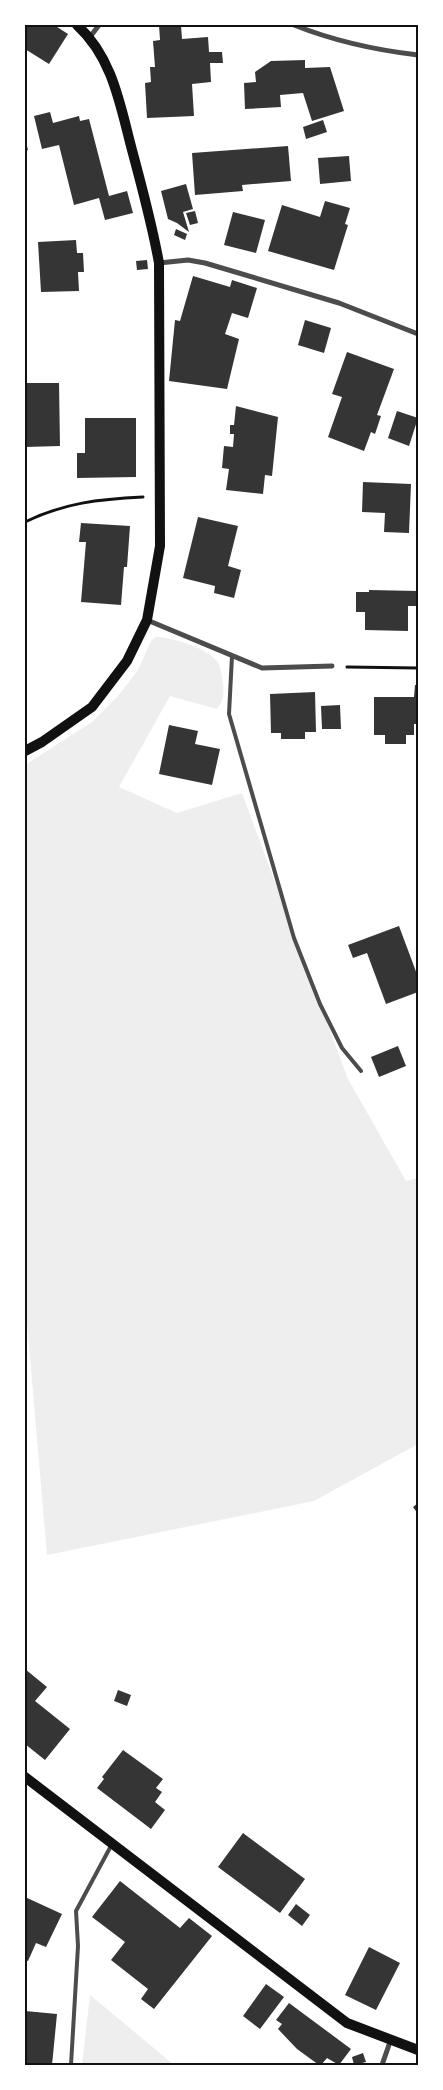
<svg xmlns="http://www.w3.org/2000/svg" width="443" height="2090" font-family="Cabin,sans-serif">
	<style>
		.green { fill: #eee }
		.building { fill: #353535 }
		.lines { fill: none; stroke-linecap: round; stroke-linejoin: round }
		.path { stroke: #111; stroke-width: 3 }
		.service { stroke: #4c4c4c; stroke-width: 4 }
		.minor { stroke: #4c4c4c; stroke-width: 5 }
		.secondary { stroke: #111; stroke-width: 10 }
		.neatline { fill: none; stroke: #111; stroke-width: 2 }
	</style>
	<rect width="100%" height="100%" fill="#fff"/>
	<!-- green -->
	<g class="green">
		<path d="M156 637C172 637 211 649 219 664 221 670 222 677 223 683 224 694 224 700 217 709L170 696 119 787 177 813 242 793 348 1079 406 1181 418 1178V1444L314 1501 47 1555 25 1299V765L92 722 118 696 138 670 151 641Z"/>
		<polygon points="90,1995 174,2065 82,2065"/>
	</g>
	<!-- building -->
	<g class="building">
		<polygon points="25,25 54,25 68,34 49,64 25,49"/>
		<polygon points="159,25 181,25 182,39 208,37 209,52 222,52 223,63 210,63 211,82 192,84 194,116 147,118 145,83 151,82 150,67 155,67 153,41 160,40"/>
		<polygon points="305,60 305,68 330,67 344,111 312,121 303,93 280,95 281,107 245,109 244,83 256,82 255,72 271,61"/>
		<polygon points="50,112 53,123 79,116 80,121 89,119 109,196 127,191 133,213 105,220 99,198 74,205 59,145 42,149 34,116"/>
		<polygon points="323,120 327,132 306,139 303,127"/>
		<polygon points="25,139 28,150 25,151"/>
		<polygon points="288,146 291,181 242,185 243,191 195,195 192,153"/>
		<polygon points="349,156 351,181 320,184 318,158"/>
		<polygon points="186,184 193,209 183,212 189,232 177,223 168,219 161,191"/>
		<polygon points="325,201 350,208 345,224 348,225 334,270 268,251 282,205 320,217"/>
		<polygon points="195,211 198,223 190,225 186,213"/>
		<polygon points="233,212 265,220 256,253 224,245"/>
		<polygon points="176,229 187,234 185,240 174,235"/>
		<polygon points="76,240 77,253 83,253 84,272 78,272 79,291 41,292 38,242"/>
		<polygon points="147,260 148,269 137,270 136,261"/>
		<polygon points="193,276 230,287 232,280 257,288 248,318 232,313 225,334 239,339 227,389 169,381 175,320 180,321"/>
		<polygon points="305,320 331,328 324,353 298,345"/>
		<polygon points="347,352 394,369 377,415 381,416 375,434 371,432 364,451 328,437 342,397 332,394"/>
		<polygon points="25,383 59,383 60,446 25,447"/>
		<polygon points="236,406 278,417 272,476 265,475 263,494 226,490 229,469 222,468 224,446 233,447 234,434 230,434 230,425 234,425"/>
		<polygon points="397,411 418,418 409,446 388,438"/>
		<polygon points="85,418 136,418 136,477 77,478 77,453 85,453"/>
		<polygon points="363,482 411,484 409,533 384,532 385,513 362,512"/>
		<polygon points="198,517 238,526 228,566 241,570 234,598 214,593 215,586 183,578"/>
		<polygon points="81,523 130,526 127,567 124,567 121,605 81,602 86,542 79,542"/>
		<polygon points="369,590 418,591 418,606 408,606 408,631 365,630 365,612 356,612 356,592 369,592"/>
		<polygon points="415,685 418,685 418,724 414,724 414,735 406,735 406,744 385,744 385,735 374,735 374,697 414,697"/>
		<polygon points="315,692 316,732 305,732 305,739 281,739 281,733 271,733 270,694"/>
		<polygon points="340,705 341,729 322,729 321,706"/>
		<polygon points="169,725 198,731 195,744 220,749 212,785 159,774"/>
		<polygon points="399,926 418,977 418,992 386,1004 367,953 353,958 348,945"/>
		<polygon points="398,1046 406,1066 379,1077 371,1057"/>
		<polygon points="418,1503 418,1514 413,1507"/>
		<polygon points="25,1669 47,1687 35,1701 70,1729 45,1760 25,1744"/>
		<polygon points="118,1690 131,1695 127,1706 114,1701"/>
		<polygon points="123,1750 163,1779 156,1788 162,1792 155,1802 165,1810 151,1829 97,1788 104,1779 102,1777"/>
		<polygon points="243,1833 305,1879 280,1913 218,1867"/>
		<polygon points="120,1881 180,1928 189,1918 212,1936 154,2009 141,1999 148,1989 111,1960 125,1942 92,1917"/>
		<polygon points="25,1897 62,1914 46,1947 36,1943 28,1961 25,1960"/>
		<polygon points="296,1904 310,1915 302,1926 288,1915"/>
		<polygon points="369,1947 400,1963 376,2010 345,1995"/>
		<polygon points="266,1984 284,1997 260,2029 243,2016"/>
		<polygon points="289,2003 351,2049 339,2065 327,2058 321,2065 319,2065 297,2049 278,2029 282,2024 276,2020"/>
		<polygon points="25,2011 57,2014 52,2065 25,2065"/>
		<polygon points="363,2053 366,2062 354,2065 352,2057"/>
	</g>
	<g class="lines">
		<!-- path -->
		<g class="path">
			<path d="M25 522C64 503 99 499 143 497"/>
			<polyline points="347,667 418,668"/>
		</g>
		<!-- service -->
		<g class="service">
			<polyline points="232,656 229,714 294,938 320,1004 342,1048 361,1071"/>
			<polyline points="71,2065 78,1946 76,1911 112,1844"/>
		</g>
		<!-- minor -->
		<g class="minor">
			<path d="M294 25C334 41 375 50 418 55"/>
			<polyline points="90,37 99,25"/>
			<polyline points="159,263 188,260 205,263 339,303 418,334"/>
			<polyline points="147,620 262,668 332,666"/>
			<polyline points="382,2065 391,2039"/>
		</g>
		<!-- secondary -->
		<g class="secondary">
			<path d="M25 751 42 742 92 707 127 661 147 620 160 546 159 263C152 224 142 187 132 150 120 105 113 58 77 25"/>
			<polyline points="25,1777 347,2023 418,2050"/>
		</g>
	</g>
	<!-- border -->
	<rect width="443" height="2090" fill="none" stroke="#ffffff" stroke-width="52"/>
	<rect x="26" y="26" width="391" height="2038" class="neatline"/>
</svg>
